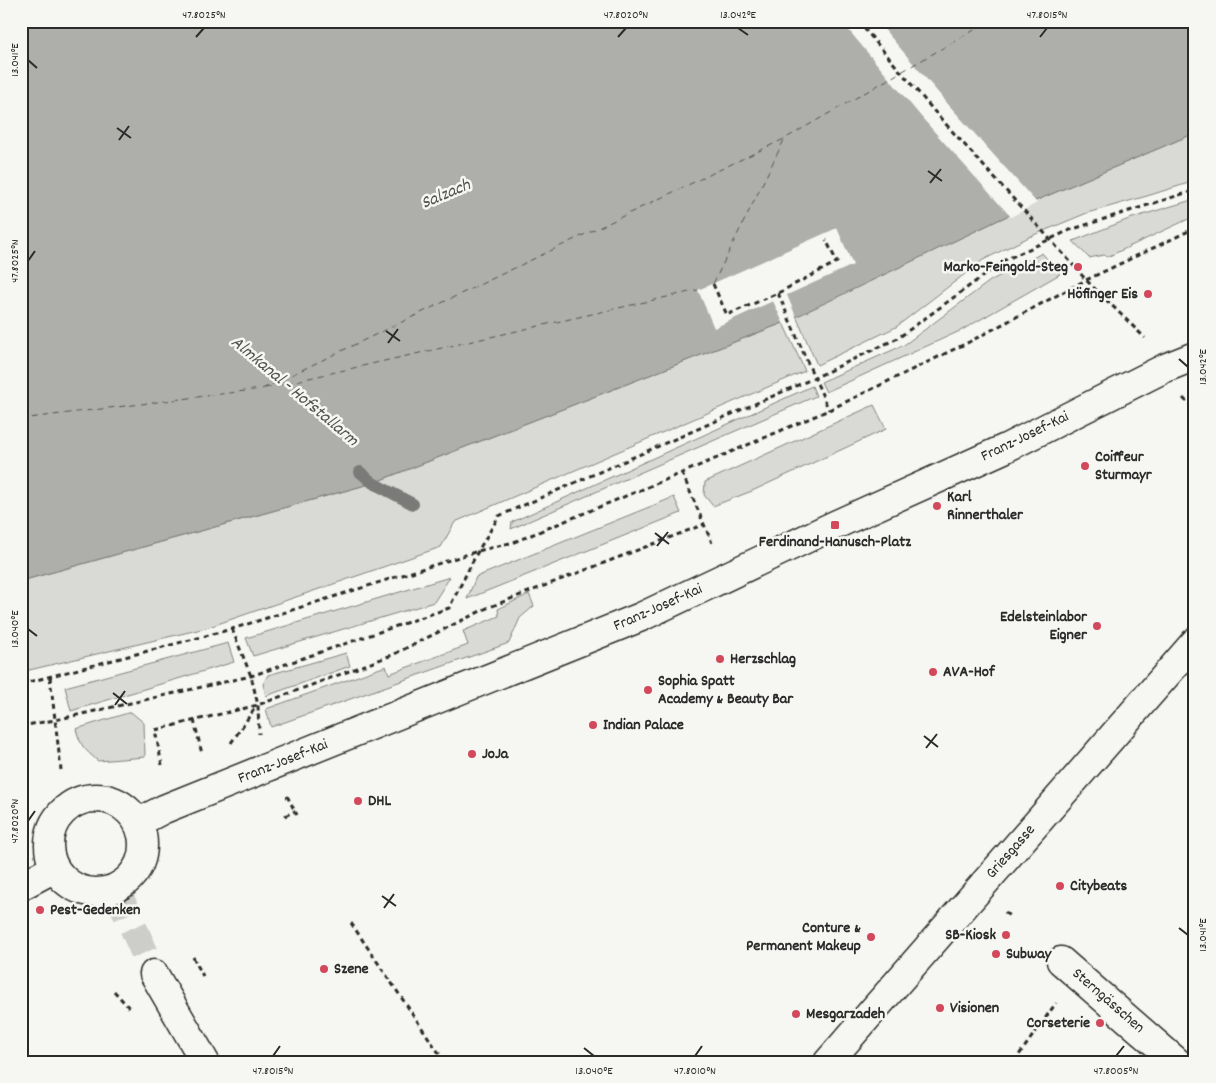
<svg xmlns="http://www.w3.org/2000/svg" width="1216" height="1083" font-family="Dekko,sans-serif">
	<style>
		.green { fill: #d9d9d5; stroke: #828280 }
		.water { fill: #aeaeab; stroke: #7a7a78 }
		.pier { fill: #f6f6f2 }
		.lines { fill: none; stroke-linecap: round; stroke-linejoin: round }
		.stream { stroke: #7a7a78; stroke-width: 12 }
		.ferry { stroke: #525251; stroke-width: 1; stroke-dasharray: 6 5; stroke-linecap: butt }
		.secondary-tunnel { stroke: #cdcdca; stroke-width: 28; stroke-dasharray: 28 14; stroke-linecap: butt }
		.street-casing { stroke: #2b2b2b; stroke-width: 31 }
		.secondary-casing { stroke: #2b2b2b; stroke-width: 31 }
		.path { stroke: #2b2b2b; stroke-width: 3; stroke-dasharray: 5 4; stroke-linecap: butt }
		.street { stroke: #f6f6f2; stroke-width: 28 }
		.secondary { stroke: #f6f6f2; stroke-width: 28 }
		.path-bridge { stroke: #2b2b2b; stroke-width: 3; stroke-dasharray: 5 4; stroke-linecap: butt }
		.ticks { fill: none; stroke: #2b2b2b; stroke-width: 2 }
		.poi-dot { fill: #d1495b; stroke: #f6f6f2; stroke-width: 2 }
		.labels { text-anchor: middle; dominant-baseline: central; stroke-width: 5; stroke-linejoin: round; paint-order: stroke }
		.poi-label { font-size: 16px; font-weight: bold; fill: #2b2b2b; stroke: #f6f6f2; text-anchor: start }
		.street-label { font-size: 16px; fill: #2b2b2b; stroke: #f6f6f2 }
		.water-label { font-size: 18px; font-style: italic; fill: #525251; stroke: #f6f6f2 }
		.neatline { fill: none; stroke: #2b2b2b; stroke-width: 2 }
		.ticks-label { font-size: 12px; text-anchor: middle; fill: #2b2b2b }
	</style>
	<rect width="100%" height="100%" fill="#f6f6f2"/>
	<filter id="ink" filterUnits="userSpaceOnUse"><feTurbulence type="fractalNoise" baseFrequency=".02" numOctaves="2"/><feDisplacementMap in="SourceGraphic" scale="10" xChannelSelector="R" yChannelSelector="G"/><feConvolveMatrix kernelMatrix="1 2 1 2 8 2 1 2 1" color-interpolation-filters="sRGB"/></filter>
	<g filter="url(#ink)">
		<!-- green -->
		<g class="green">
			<polygon points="1195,133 1195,181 1147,196 1087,213 1029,237 983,260 896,327 817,365 796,316 1009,215 1035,201"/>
			<polygon points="1195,199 1195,216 1107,257 1104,255 1089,258 1073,241 1129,219"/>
			<polygon points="1042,253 1060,274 962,330 826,392 821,382 904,345 990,281"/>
			<polygon points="783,323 805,371 455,522 441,547 206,628 21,672 21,581 373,483"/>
			<polygon points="812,386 816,396 511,529 512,522"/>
			<polygon points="874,405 886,429 752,491 713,506 704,495 705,482"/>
			<polygon points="674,497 681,513 467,599 476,577"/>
			<polygon points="450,577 434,602 253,656 246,638"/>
			<polygon points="529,594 534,606 520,618 509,643 271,727 266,709 386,666 389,674 468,645 463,631 499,616 498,609"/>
			<polygon points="228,643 234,662 71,711 65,687"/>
			<polygon points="346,653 350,666 266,696 263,684 268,675"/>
			<path d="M131 712 144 723 145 757 98 761C84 749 81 747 76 729Z"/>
		</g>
		<!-- water -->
		<polygon class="water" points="21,21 1195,21 1195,133 1035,201 1009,215 783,323 373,483 21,581"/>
		<!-- pier -->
		<g class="pier">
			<polygon points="841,21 877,21 947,103 1037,203 1011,217 923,119"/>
			<polygon points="837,228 853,265 787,295 797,319 784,325 773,301 714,328 698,290"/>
		</g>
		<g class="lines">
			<!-- stream -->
			<polyline class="stream" points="360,472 373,483 413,504"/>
			<!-- ferry -->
			<g class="ferry">
				<polyline points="713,284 785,138"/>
				<polyline points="265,388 698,290"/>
				<polyline points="262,389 786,138 990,21"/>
				<polyline points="21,419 261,389"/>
			</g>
			<!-- secondary-tunnel -->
			<polyline class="secondary-tunnel" points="116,889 154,974"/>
			<!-- street casing -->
			<g class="street-casing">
				<g id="street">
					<polyline points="1061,961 1177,1062"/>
					<polyline points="828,1062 1195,642"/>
				</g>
			</g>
			<!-- secondary casing -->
			<g class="secondary-casing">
				<g id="secondary">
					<circle cx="96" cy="845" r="47"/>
					<polyline points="139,822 164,809 641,617 835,525 1006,448 1165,368 1195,356"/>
					<polyline points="21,886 53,869"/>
					<polyline points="154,974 205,1062"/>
				</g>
			</g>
			<!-- path -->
			<g class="path">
				<polyline points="1075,267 1086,280 1145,338"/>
				<polyline points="713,284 727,315 778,293 837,262 826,240"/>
				<polyline points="778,293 810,368 829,410"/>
				<polyline points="1183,398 1195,410"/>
				<polyline points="682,473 712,543"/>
				<polyline points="232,629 251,676 258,705 259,734"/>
				<polyline points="50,677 61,770"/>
				<polyline points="21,684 232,629 478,551 514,542 682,473 829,410 969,342 1086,280 1195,228"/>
				<polyline points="194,720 202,754"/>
				<polyline points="21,726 55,720 251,676 449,608 478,551 499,516 814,378 898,338 1005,260 1070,230 1195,190"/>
				<polyline points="231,743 257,705"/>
				<polyline points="162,765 155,730 258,705 392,655 487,608 705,524"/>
				<polyline points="287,796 297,815"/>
				<polyline points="285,816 295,811"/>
				<polyline points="1005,912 1011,918"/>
				<polyline points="351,923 445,1062"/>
				<polyline points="193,957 203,976"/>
				<polyline points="114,991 132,1011"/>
				<polyline points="1014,1062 1056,1003"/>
			</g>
			<!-- street -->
			<use href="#street" class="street"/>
			<!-- secondary -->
			<use href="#secondary" class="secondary"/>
			<!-- path-bridge -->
			<polyline class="path-bridge" points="858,21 934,111 1075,267"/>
		</g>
	</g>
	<!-- ticks -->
	<path class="ticks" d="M738 28 748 35M196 37 204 28M618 37 626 28M1040 37 1047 28M28 60 37 68M117 128 131 138M119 140 129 126M928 171 942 181M930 183 941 169M28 261 35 251M386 331 400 341M388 343 398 329M1179 359 1188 367M655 533 669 544M657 546 668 532M28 629 37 636M113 693 127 704M115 705 125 691M924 736 938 747M926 748 937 734M28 821 35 811M382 896 396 906M384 908 394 894M1179 928 1188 935M584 1048 594 1056M273 1056 280 1046M695 1056 702 1046M1116 1056 1124 1046"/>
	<!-- markers -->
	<g class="poi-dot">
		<circle cx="1078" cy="267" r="5"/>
		<circle cx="1148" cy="294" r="5"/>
		<circle cx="1085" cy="466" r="5"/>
		<circle cx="937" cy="506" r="5"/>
		<rect x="830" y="520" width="10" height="10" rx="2.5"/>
		<circle cx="1097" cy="626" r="5"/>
		<circle cx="720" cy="659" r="5"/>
		<circle cx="933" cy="672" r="5"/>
		<circle cx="648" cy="690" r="5"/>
		<circle cx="593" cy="725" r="5"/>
		<circle cx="472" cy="754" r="5"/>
		<circle cx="358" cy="801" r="5"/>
		<circle cx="1060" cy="886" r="5"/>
		<circle cx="40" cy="910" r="5"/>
		<circle cx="1006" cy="935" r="5"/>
		<circle cx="871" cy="937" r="5"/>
		<circle cx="996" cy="954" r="5"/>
		<circle cx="324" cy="969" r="5"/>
		<circle cx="940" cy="1008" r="5"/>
		<circle cx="796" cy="1014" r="5"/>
		<circle cx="1100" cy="1023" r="5"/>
	</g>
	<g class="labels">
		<!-- poi labels -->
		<g class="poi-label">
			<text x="1068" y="267" text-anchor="end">Marko-Feingold-Steg</text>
			<text x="1138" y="294" text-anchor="end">Höfinger Eis</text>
			<text x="1095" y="457">Coiffeur<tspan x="1095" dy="18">Sturmayr</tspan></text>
			<text x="947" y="497">Karl<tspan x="947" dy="18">Rinnerthaler</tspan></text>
			<text x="835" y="542" text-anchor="middle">Ferdinand-Hanusch-Platz</text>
			<text x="1087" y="617" text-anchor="end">Edelsteinlabor<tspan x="1087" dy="18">Eigner</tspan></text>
			<text x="730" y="659">Herzschlag</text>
			<text x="943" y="672">AVA-Hof</text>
			<text x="658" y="681">Sophia Spatt<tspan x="658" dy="18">Academy &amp; Beauty Bar</tspan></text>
			<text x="603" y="725">Indian Palace</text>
			<text x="482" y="754">JoJa</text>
			<text x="368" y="801">DHL</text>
			<text x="1070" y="886">Citybeats</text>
			<text x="50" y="910">Pest-Gedenken</text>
			<text x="861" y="928" text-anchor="end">Conture &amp;<tspan x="861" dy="18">Permanent Makeup</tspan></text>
			<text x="996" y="935" text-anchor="end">SB-Kiosk</text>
			<text x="1006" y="954">Subway</text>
			<text x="334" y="969">Szene</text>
			<text x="950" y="1008">Visionen</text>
			<text x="806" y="1014">Mesgarzadeh</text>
			<text x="1090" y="1023" text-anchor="end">Corseterie</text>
		</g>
		<!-- street labels -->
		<g class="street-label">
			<text transform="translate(1025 437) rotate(-26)">Franz-Josef-Kai</text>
			<text transform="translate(658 608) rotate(-24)">Franz-Josef-Kai</text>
			<text transform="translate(283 762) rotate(-22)">Franz-Josef-Kai</text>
			<text transform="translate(1011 852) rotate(-49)">Griesgasse</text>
			<text transform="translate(1108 1001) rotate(41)">Sterngässchen</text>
		</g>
		<!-- water labels -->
		<g class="water-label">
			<text transform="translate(446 195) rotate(-23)">Salzach</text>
			<text transform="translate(294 392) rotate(40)">Almkanal - Hofstallarm</text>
		</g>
	</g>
	<!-- margin -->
	<rect width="1216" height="1083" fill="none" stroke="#f6f6f2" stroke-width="55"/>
	<rect x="28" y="28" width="1160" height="1028" class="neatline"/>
	<g class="ticks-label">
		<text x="204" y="18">47.8025°N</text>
		<text x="626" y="18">47.8020°N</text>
		<text x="738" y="18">13.042°E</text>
		<text x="1047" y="18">47.8015°N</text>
		<text transform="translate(14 60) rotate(-90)" y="4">13.041°E</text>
		<text transform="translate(14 261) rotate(-90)" y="4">47.8025°N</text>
		<text transform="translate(1202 367) rotate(-90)" y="4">13.042°E</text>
		<text transform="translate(14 629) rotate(-90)" y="4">13.040°E</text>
		<text transform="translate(14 821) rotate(-90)" y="4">47.8020°N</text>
		<text transform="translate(1202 935) rotate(-90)" y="4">13.041°E</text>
		<text x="273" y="1074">47.8015°N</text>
		<text x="594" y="1074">13.040°E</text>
		<text x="695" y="1074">47.8010°N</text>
		<text x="1116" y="1074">47.8005°N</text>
	</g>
</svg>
